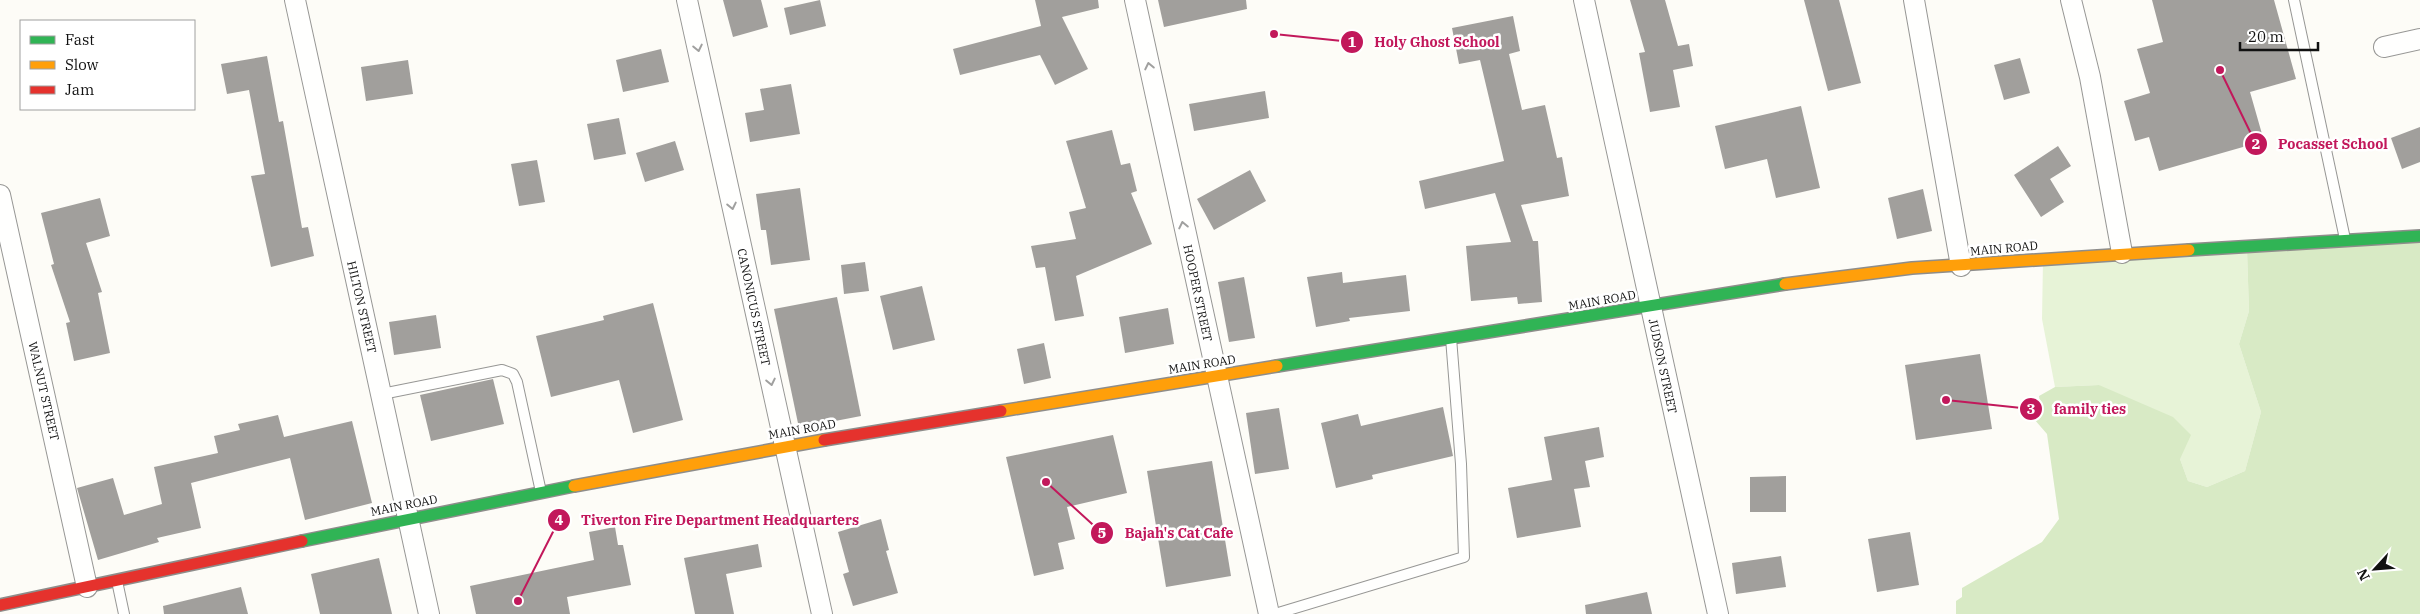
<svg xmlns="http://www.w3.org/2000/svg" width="2420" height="614" font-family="'IBM Plex Serif',serif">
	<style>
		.green { fill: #e7f3d7 }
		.forest { fill: #d8eac5 }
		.building { fill: #a19f9c }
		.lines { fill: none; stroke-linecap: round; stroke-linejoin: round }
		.lane-casing { stroke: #979795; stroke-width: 12 }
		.street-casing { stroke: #979795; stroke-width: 22 }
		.fast-casing { stroke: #8e8d8b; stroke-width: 14 }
		.slow-casing { stroke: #8e8d8b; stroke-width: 14 }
		.jam-casing { stroke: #8e8d8b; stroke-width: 14 }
		.lane { stroke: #fffffe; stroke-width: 10 }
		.street { stroke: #fffffe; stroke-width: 20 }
		.fast { stroke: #30b455; stroke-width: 11 }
		.slow { stroke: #ff9f0a; stroke-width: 11 }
		.jam { stroke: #e5322d; stroke-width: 11 }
		.oneway { stroke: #a0a09f }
		.labels { text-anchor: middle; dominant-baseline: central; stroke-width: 5; stroke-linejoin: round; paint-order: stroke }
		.street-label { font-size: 12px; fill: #111; stroke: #fff }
		.leader { fill: none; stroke: #c2185b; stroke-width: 2 }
		.callout-dot { fill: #c2185b; stroke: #fff; stroke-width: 2 }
		.mark-label { font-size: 15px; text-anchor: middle; font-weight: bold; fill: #fff }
		.callout-label { font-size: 14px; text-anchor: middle; font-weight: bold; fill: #c2185b; stroke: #fff; stroke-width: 5; stroke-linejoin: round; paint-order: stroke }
	</style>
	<rect width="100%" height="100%" fill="#fdfcf7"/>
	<!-- green -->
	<polygon class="green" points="2247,250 2249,311 2239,344 2261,412 2245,471 2207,487 2188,481 2180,459 2099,385 2055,387 2042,319 2043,261"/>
	<!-- forest -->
	<polygon class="forest" points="2420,239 2420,614 1956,614 1956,601 1962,597 1962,588 2042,542 2059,519 2047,434 2034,419 2041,410 2039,396 2055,387 2099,385 2173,417 2191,435 2180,459 2188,481 2207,487 2245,471 2261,412 2239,344 2249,311 2247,250"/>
	<!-- building -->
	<g class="building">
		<polygon points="723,0 761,0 768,27 733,37"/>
		<polygon points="820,0 826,26 790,35 784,8"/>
		<polygon points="1035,0 1098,0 1099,8 1062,17 1088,69 1055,85 1040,55 960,75 953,49 1041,26"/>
		<polygon points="1158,0 1246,0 1247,9 1164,27"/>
		<polygon points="1630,0 1665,0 1678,46 1689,44 1693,66 1673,70 1680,107 1650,112 1639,53 1645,52"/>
		<polygon points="1804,0 1839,0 1861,83 1828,91"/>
		<polygon points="2152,0 2274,0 2296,79 2250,92 2264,141 2159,171 2149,137 2135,141 2124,101 2150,93 2137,49 2163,42"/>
		<polygon points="1513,16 1520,51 1509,54 1522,110 1545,105 1557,158 1562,157 1569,196 1521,205 1533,241 1538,241 1542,302 1518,304 1517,297 1471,301 1466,246 1511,242 1495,193 1425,209 1419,181 1504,161 1480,60 1459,64 1452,28"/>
		<polygon points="661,49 669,82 623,92 616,60"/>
		<polygon points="267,56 279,122 283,121 302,228 308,227 314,256 271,267 251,176 265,174 249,90 227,94 221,64"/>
		<polygon points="2020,58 2030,93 2004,100 1994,65"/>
		<polygon points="408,60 413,94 366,101 361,67"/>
		<polygon points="791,84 800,134 750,142 745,113 764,110 760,89"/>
		<polygon points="1265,91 1269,118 1194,131 1189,104"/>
		<polygon points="1801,106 1820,188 1776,198 1767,159 1725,169 1715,126"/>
		<polygon points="619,118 626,154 594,160 587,124"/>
		<polygon points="2420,127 2420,162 2402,169 2391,138"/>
		<polygon points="1112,130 1121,165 1130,163 1137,191 1131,193 1152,244 1076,276 1084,316 1055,321 1045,267 1036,268 1031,246 1076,239 1069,212 1086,208 1066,141"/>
		<polygon points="675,141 684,170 645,182 636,153"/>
		<polygon points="2058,146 2071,166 2050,179 2064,202 2041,217 2014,175"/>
		<polygon points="537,160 545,202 519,206 511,164"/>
		<polygon points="1250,170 1266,201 1214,230 1197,199"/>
		<polygon points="800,188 810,260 771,265 766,230 761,230 756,194"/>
		<polygon points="1923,189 1932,231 1897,239 1888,198"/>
		<polygon points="100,198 110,236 86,243 102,292 98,293 110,353 74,361 66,323 70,322 51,265 54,264 41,213"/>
		<polygon points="865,262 869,291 844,294 841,265"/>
		<polygon points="1342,272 1343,283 1406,275 1410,311 1349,318 1350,321 1316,327 1307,277"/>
		<polygon points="1244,277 1255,338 1229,342 1218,282"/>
		<polygon points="922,286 935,340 893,350 880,296"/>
		<polygon points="837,297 861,416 799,428 774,309"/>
		<polygon points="653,303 683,420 633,433 619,380 551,397 536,336 604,320 603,316"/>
		<polygon points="1168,308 1174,344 1125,353 1119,317"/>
		<polygon points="436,315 441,348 394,355 389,322"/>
		<polygon points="1044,343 1051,378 1024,384 1017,349"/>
		<polygon points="1980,354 1992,429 1916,440 1905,365"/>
		<polygon points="493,379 504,424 431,441 420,395"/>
		<polygon points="1443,407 1453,456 1372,475 1373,479 1336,488 1321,423 1358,414 1361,426"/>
		<polygon points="1279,408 1289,469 1255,474 1246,413"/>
		<polygon points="278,415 284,437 352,421 372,503 305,520 290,458 191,483 201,528 157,538 159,542 98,560 77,488 113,478 124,515 162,504 154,467 218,453 214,436 240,430 238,424"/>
		<polygon points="1599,427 1604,457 1585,461 1590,487 1574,489 1581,527 1517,538 1508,488 1552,480 1544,437"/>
		<polygon points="1113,435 1127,493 1067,507 1075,539 1058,543 1064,569 1034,576 1006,457"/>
		<polygon points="1212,461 1231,576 1166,587 1147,471"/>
		<polygon points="1786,476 1786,512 1750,512 1750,477"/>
		<polygon points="881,519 889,550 886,551 898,593 853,606 843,574 849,572 838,532"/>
		<polygon points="615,527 618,545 623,545 631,585 567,597 570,614 476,614 470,586 594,560 589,532"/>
		<polygon points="1910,532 1919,585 1877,592 1868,539"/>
		<polygon points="758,544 762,567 726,574 734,614 695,614 684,558"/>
		<polygon points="1781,556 1786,587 1736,594 1732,563"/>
		<polygon points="379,558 392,614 320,614 311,574"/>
		<polygon points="241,587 248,614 164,614 163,606"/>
		<polygon points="1647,592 1652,614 1586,614 1585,605"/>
	</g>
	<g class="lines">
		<!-- lane casing -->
		<g class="lane-casing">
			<g id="lane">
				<polyline points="2294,0 2345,239"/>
				<polyline points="382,394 502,370 513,374 517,382 541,492"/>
				<polyline points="117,581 124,614"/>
				<polyline points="1275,614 1464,557 1461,464 1451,338"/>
			</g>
		</g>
		<!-- street casing -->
		<g class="street-casing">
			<g id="street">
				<polyline points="295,0 429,614"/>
				<polyline points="687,0 822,614"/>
				<polyline points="1135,0 1269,614"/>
				<polyline points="1584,0 1718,614"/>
				<polyline points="1914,0 1961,266"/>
				<polyline points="2071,0 2090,77 2122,253"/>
				<polyline points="2384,47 2420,39"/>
				<polyline points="0,195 87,587"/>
			</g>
		</g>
		<!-- fast casing -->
		<g class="fast-casing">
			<g id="fast">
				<polyline points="2189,250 2420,236"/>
				<polyline points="1277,366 1785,284"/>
				<polyline points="302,541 574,486"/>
			</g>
		</g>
		<!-- slow casing -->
		<g class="slow-casing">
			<g id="slow">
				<polyline points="1785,284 1912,268 2189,250"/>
				<polyline points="1001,411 1277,366"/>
				<polyline points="574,486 824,440"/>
			</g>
		</g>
		<!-- jam casing -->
		<g class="jam-casing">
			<g id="jam">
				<polyline points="824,440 1001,411"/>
				<polyline points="0,605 302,541"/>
			</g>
		</g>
		<!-- lane -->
		<use href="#lane" class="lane"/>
		<!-- street -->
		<use href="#street" class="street"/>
		<!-- fast -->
		<use href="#fast" class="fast"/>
		<!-- slow -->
		<use href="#slow" class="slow"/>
		<!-- jam -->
		<use href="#jam" class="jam"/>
	</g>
	<!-- one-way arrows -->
	<defs><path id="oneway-chevron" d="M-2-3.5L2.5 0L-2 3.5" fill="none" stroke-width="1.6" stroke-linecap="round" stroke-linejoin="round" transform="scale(1.25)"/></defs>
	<g class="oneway">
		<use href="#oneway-chevron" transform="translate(698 48) rotate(78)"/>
		<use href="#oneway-chevron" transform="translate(1149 66) rotate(-102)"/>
		<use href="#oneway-chevron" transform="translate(732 206) rotate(78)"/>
		<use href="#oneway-chevron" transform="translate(1183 225) rotate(-102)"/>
		<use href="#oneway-chevron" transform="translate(771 382) rotate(78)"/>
	</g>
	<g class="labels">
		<!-- street labels -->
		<g class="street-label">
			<text transform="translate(2004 248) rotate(-5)">MAIN ROAD</text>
			<text transform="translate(1198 293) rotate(78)">HOOPER STREET</text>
			<text transform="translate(1602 300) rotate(-10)">MAIN ROAD</text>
			<text transform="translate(362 307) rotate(77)">HILTON STREET</text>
			<text transform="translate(754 307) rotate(78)">CANONICUS STREET</text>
			<text transform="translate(1202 364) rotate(-9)">MAIN ROAD</text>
			<text transform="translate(1663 366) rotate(78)">JUDSON STREET</text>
			<text transform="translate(44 391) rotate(77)">WALNUT STREET</text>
			<text transform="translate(802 429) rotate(-10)">MAIN ROAD</text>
			<text transform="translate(404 505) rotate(-11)">MAIN ROAD</text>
		</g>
	</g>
	<!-- callouts -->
	<path class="leader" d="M1274 34L1352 42M2220 70L2256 144M1946 400L2031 409M518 601L559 520M1046 482L1102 533"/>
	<g class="callout-dot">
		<circle cx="1274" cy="34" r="5"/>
		<circle cx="2220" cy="70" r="5"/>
		<circle cx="1946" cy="400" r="5"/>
		<circle cx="518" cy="601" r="5"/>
		<circle cx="1046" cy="482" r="5"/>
		<circle cx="1352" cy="42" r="12"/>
		<circle cx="2256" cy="144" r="12"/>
		<circle cx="2031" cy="409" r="12"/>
		<circle cx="559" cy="520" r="12"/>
		<circle cx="1102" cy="533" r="12"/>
	</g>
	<g class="mark-label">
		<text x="1352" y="47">1</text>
		<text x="2256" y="149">2</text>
		<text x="2031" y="414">3</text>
		<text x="559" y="525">4</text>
		<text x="1102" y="538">5</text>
	</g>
	<g class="callout-label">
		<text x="1437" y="47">Holy Ghost School</text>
		<text x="2333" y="149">Pocasset School</text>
		<text x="2090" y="414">family ties</text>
		<text x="720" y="525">Tiverton Fire Department Headquarters</text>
		<text x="1179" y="538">Bajah's Cat Cafe</text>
	</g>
	<!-- legend -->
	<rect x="20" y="20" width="175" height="90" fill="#ffffff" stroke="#a0a0a0"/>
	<rect x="30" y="36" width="25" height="8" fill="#30b455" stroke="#a0a0a0"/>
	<text x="65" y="45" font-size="15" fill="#111111">Fast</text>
	<rect x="30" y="61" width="25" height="8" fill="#ff9f0a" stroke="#a0a0a0"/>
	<text x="65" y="70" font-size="15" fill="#111111">Slow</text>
	<rect x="30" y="86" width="25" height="8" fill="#e5322d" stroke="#a0a0a0"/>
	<text x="65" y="95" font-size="15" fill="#111111">Jam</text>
	<!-- north arrow -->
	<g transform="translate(2375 569) rotate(244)" stroke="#ffffff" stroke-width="4" paint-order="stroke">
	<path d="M0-4L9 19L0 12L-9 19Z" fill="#111111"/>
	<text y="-8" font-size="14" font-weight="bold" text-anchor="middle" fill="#111111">N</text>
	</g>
	<!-- scale -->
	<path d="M2240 42v8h78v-8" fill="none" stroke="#111111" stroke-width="2.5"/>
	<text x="2248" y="42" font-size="15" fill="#111111" stroke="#ffffff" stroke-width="4" paint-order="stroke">20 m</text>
</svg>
